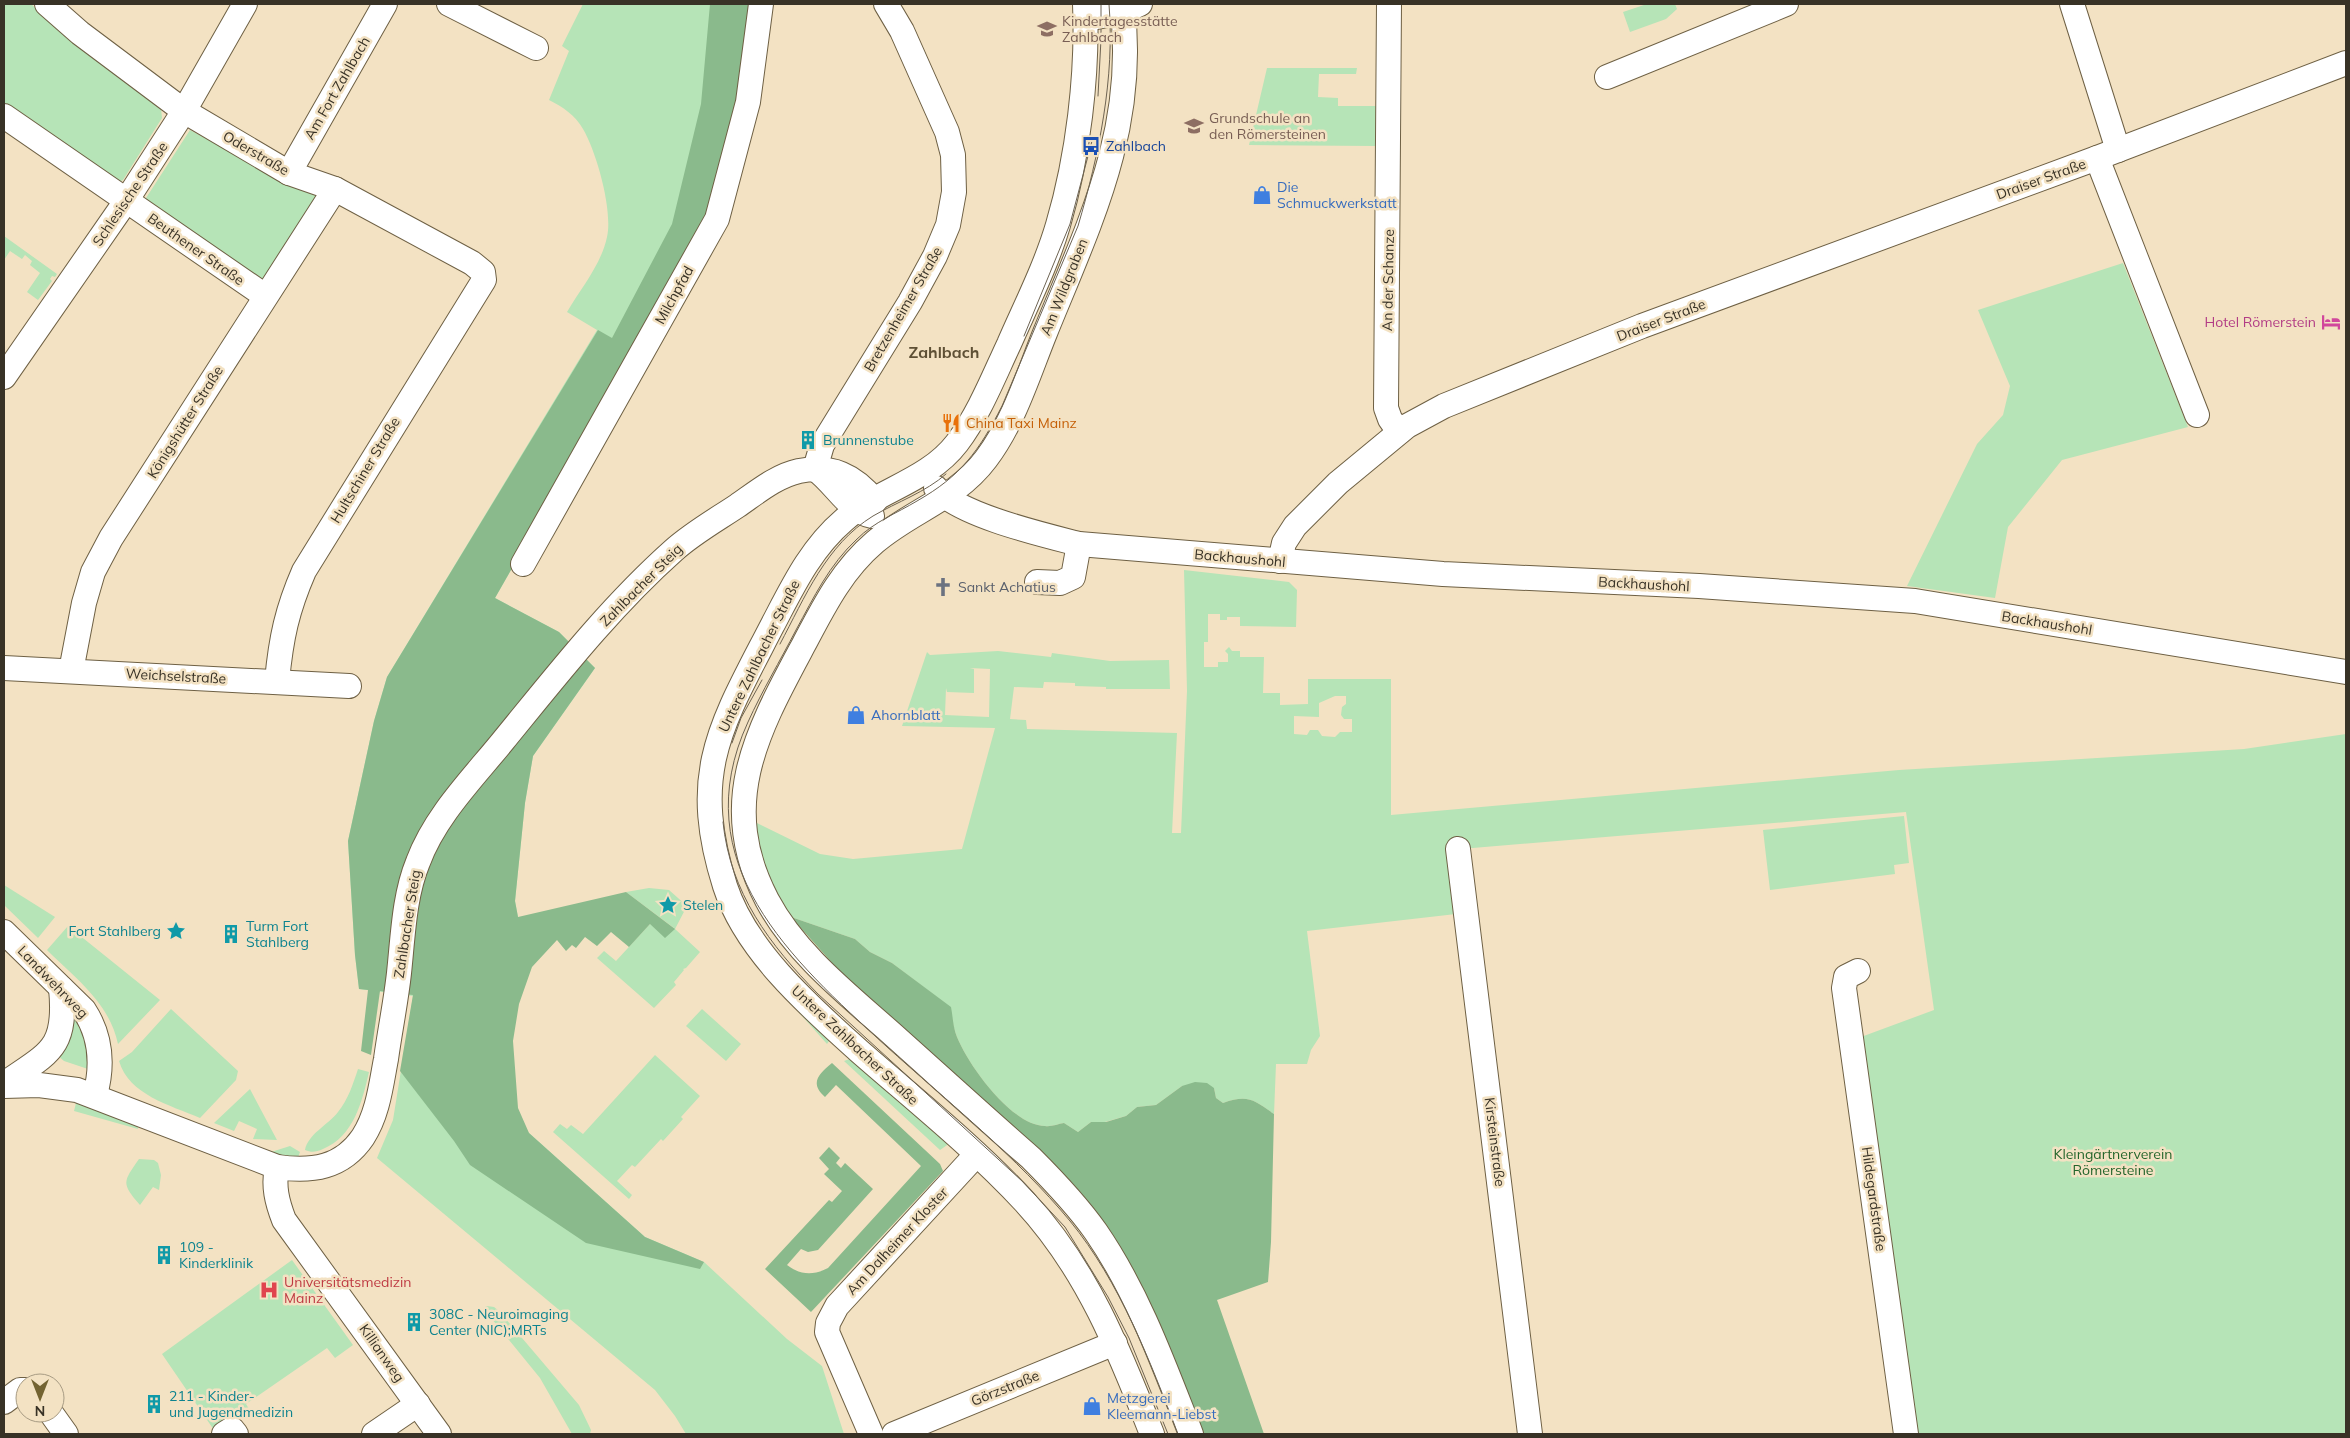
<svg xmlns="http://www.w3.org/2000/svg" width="2350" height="1438" font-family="Mulish,sans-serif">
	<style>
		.green { fill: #b6e4b7; fill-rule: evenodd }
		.forest { fill: #8aba8c }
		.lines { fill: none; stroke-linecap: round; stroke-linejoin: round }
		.minor-casing { stroke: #6e6044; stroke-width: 26 }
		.minor { stroke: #fff; stroke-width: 24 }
		.tram { stroke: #6d6352; stroke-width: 1 }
		.labels { text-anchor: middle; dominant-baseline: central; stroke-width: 5; stroke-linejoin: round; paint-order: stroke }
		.education-label { font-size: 14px; fill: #785e54; stroke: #f3e2c3; text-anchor: start }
		.street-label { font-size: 14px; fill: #383226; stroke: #f3e2c3 }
		.transit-label { font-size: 14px; fill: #164399; stroke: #f3e2c3; text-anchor: start }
		.shop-label { font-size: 14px; fill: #366cbe; stroke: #f3e2c3; text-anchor: start }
		.hotel-label { font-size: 14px; fill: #b23c85; stroke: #f3e2c3; text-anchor: end }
		.food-label { font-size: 14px; fill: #c56008; stroke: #f3e2c3; text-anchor: start }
		.culture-label { font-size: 14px; fill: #0d838f; stroke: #f3e2c3; text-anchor: start }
		.worship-label { font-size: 14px; fill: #5b616d; stroke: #f3e2c3; text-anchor: start }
		.park-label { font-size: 14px; fill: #23652b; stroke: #f3e2c3 }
		.health-label { font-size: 14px; fill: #be3a42; stroke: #f3e2c3; text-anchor: start }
		.quarter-label { font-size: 16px; font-weight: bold; fill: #5e5035; stroke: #f3e2c3 }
	</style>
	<rect width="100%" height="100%" fill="#f3e2c3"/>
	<!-- green -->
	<g class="green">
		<polygon points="4,4 31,4 74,41 161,108 162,118 123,180 119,182 4,105"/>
		<path d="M583 4H755L712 218 495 598 559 632 595 668 533 756 525 803 515 901 518 917 419 1000 529 1133 645 1237 704 1262 787 1339 822 1366 844 1434H686L675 1416 655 1390 377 1158 393 1120 413 996 359 989 355 955 348 841 374 721 387 677 597 330 567 312C581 288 601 265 607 237 613 211 597 153 583 129 575 115 563 107 549 100L569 51 562 46Z"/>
		<polygon points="1647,4 1675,4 1677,9 1666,19 1630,32 1623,12"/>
		<polygon points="1267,68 1357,68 1356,74 1319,74 1318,97 1338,98 1338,106 1377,106 1376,146 1249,145"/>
		<polygon points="190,130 275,176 319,193 265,283 146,202 146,198"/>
		<polygon points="4,236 57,274 55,277 52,276 50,279 52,281 38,300 27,292 40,273 30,265 32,261 25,255 22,259 10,251 4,260"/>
		<polygon points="2123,263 2188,427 2062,460 2008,527 1995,598 1907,586 1977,444 2003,415 2010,386 1978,310"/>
		<path d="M1184 570 1289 582 1297 590 1296 627 1240 626V617H1227V620H1220V614H1208V642H1204V667H1218V662H1228V654L1225 651 1229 647 1232 651H1240V657H1264L1263 693H1280V705L1308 704V679H1391V815L1899 770 2244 749 2346 734V1434H1913L1861 1037 1934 1010 1906 812 1449 850 1456 914 1307 931 1320 1036 1311 1050 1307 1064H1276L1274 1114C1254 1100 1248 1094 1223 1103L1216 1098 1214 1088 1182 1086 1156 1105 1137 1107 1126 1116 1105 1122H1091L1078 1132 1064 1123C1058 1124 1051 1127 1045 1126 1011 1125 969 1066 957 1037 953 1028 952 1016 950 1007L892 963 870 952 855 939 791 917 774 892 760 858 755 822 820 854 853 859 962 849 995 728 902 726 927 652 930 655 998 651 1051 657 1052 653 1110 661 1169 660 1170 689H1106V687L1075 686V683L1044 682 1043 688 1014 687 1010 719 1026 720 1027 729 1177 733 1172 833H1181L1187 691ZM970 668 990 669 989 717 945 715 946 688 947 692 974 693V669ZM1335 696H1346V704L1342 707 1341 715 1344 719H1352V732H1340L1335 737 1322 736 1318 730H1310L1307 735 1294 734V716L1319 717V703Z"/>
		<polygon points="1904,816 1909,863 1894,865 1895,874 1770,890 1763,830"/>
		<polygon points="4,885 55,917 38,938 4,905"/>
		<polygon points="649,888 669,890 687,906 675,929 700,952 686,968 683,969 684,970 674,982 676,985 654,1008 597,958 604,951 616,961 650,924 674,928 626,892"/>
		<path d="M68 926 160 1000 118 1044C109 1002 76 979 47 950Z"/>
		<polygon points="798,1005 832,1037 827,1044 795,1008"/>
		<path d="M171 1009 238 1071 236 1080 200 1118C170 1105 129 1095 119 1061L132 1052Z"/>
		<polygon points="702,1009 741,1044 726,1061 686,1026"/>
		<polygon points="73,1015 89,1043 88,1069 64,1061 57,1055"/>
		<polygon points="655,1055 700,1096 681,1117 683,1119 663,1141 661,1139 635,1167 632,1165 617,1181 632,1195 629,1199 553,1132 560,1124 567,1129 571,1125 583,1134"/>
		<polygon points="855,1057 950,1143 940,1150 844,1061"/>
		<path d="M358 1069 369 1072C362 1102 354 1136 323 1149 316 1152 312 1153 305 1150 308 1134 328 1125 338 1112 348 1100 353 1084 358 1069Z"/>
		<polygon points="250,1089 251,1091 277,1140 253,1139 257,1129 239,1121 234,1131 214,1123"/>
		<polygon points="68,1096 137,1124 138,1129 74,1111 76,1103 68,1101"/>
		<polygon points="290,1146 300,1152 297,1160 268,1153"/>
		<path d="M139 1159 154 1160 158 1163 161 1175 159 1190 153 1187 140 1205C121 1183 123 1182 139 1159Z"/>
		<polygon points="292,1260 353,1345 335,1358 327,1348 246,1404 249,1409 216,1433 162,1354"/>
		<polygon points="487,1306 494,1307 499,1311 579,1405 591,1430 590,1434 572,1434 540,1378 483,1308"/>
	</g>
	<!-- forest -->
	<g class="forest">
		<polygon points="710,4 755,4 743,101 712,218 495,598 559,632 595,668 533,756 525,803 515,901 518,917 626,892 675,929 665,938 650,924 629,947 611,932 597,946 585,937 576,948 572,945 566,951 557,940 532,967 519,1004 513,1041 518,1108 529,1133 645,1237 704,1262 700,1269 586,1243 470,1165 454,1141 400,1071 413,995 380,991 371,1055 361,1051 368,990 359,989 355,955 348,841 374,721 387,677 598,330 612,338 672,224 701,104"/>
		<path d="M791 917 855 939 870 952 892 963 951 1007C953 1017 953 1028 957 1037 969 1066 1011 1125 1045 1126 1051 1127 1058 1124 1064 1123L1078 1132 1091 1122H1106L1126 1116 1137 1107 1156 1105 1182 1086 1195 1082 1207 1083 1214 1088 1216 1098 1223 1103C1248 1094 1254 1100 1274 1114L1271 1242 1268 1282 1217 1300 1264 1434H1203L1154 1318 1106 1227 851 984Z"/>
		<path d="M832 1063 940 1164 943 1171 811 1312 765 1269 829 1200 832 1202 842 1191 824 1174 829 1169 819 1158 829 1147 840 1158 836 1163 841 1168 845 1163 873 1189 818 1250 808 1252 801 1249 787 1265C800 1275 813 1276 828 1268L921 1166 836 1085 825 1097C809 1083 819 1074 832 1063Z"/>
	</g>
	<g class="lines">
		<!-- minor casing -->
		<g class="minor-casing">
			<g id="minor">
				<path d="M47 4 80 33 184 111 289 173 335 189 472 263 483 272 484 280 304 571C287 610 281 638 277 681"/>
				<polyline points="449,4 536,48"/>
				<path d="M1085 4C1088 75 1078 157 1058 225 1046 266 1026 305 1009 344 993 378 979 414 957 443 928 481 878 490 844 520 810 549 792 588 772 626 721 725 689 772 725 886 746 951 810 1007 859 1051 915 1100 974 1147 1025 1202 1087 1269 1119 1350 1152 1434"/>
				<path d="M1122 4C1138 127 1090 222 1045 333 1028 375 1014 422 986 459 956 499 911 511 875 542 842 570 824 606 804 644 758 730 716 803 767 900 795 953 846 993 890 1032 937 1074 984 1117 1031 1158 1054 1181 1077 1205 1096 1232 1138 1293 1164 1365 1191 1434"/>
				<polyline points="1389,4 1386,408 1390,419 1399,432"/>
				<polyline points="2072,4 2118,150"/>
				<polyline points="1086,19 1123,12 1140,4"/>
				<polyline points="1607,77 1786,4"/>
				<polyline points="4,116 265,296"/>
				<polyline points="2097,158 2197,415"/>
				<polyline points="289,173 385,4"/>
				<polyline points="4,377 126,201 184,111 245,4"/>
				<polyline points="815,469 822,445 910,302 935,256 948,225 954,192 953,155 947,132 902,31 886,4"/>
				<path d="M815 469C834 482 849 512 872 516"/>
				<path d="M936 488C958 515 1044 535 1079 544L1443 574 1699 586 1915 601 2346 672"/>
				<polyline points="1280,561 1284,543 1295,526 1338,483 1407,426 1444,406 1642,326 2097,158 2346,63"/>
				<polyline points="523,564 717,219 748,102 761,4"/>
				<polyline points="1037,582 1060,583 1073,577 1079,544"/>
				<polyline points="4,668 349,686"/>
				<polyline points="71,671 84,603 93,572 111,538 335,189"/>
				<polyline points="1458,849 1530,1434"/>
				<path d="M4 932 84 1010C101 1036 103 1066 95 1095"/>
				<polyline points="1858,971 1846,977 1844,988 1906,1434"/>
				<path d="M4 1084C50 1052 67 1049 61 988"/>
				<path d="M4 1086 39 1085 77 1090 277 1167C312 1172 342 1168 363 1137 378 1114 381 1085 386 1059 390 1030 396 1001 399 973 403 936 404 896 418 862 435 816 473 778 503 741 557 675 610 607 674 550 693 533 716 520 737 506 756 493 776 476 799 471 832 465 854 475 875 501"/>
				<path d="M277 1167C273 1186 277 1202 284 1220L439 1434"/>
				<polyline points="4,1402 20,1390 25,1390"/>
				<polyline points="51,1413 66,1434"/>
				<polyline points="224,1434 232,1429 236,1434"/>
				<polyline points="374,1434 418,1404"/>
				<polyline points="871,1434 827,1332 828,1323 837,1306 976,1155"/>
				<polyline points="894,1434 1115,1343"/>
			</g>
		</g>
		<!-- minor -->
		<use href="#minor" class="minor"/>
		<!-- tram -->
		<g class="tram">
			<path d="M1109 4C1115 78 1099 155 1078 226L1002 406C979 451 961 476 917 501 897 513 874 522 857 539 829 565 814 597 796 630 780 661 762 691 748 722 683 863 792 960 886 1046 948 1102 1017 1157 1070 1221 1120 1282 1150 1361 1178 1434"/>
			<polyline points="1098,96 1101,39 1101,4"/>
			<polyline points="1024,336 1070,224 1092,141"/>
			<path d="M780 644C805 597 826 545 873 516 897 502 926 492 946 474"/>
			<polyline points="732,743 741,718 762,680"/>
			<path d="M723 822C730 893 770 945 818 994L1022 1181 1065 1227 1108 1297 1129 1338 1168 1434"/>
		</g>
	</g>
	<!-- icons -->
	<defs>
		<g id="school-bare" transform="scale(1.5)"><path d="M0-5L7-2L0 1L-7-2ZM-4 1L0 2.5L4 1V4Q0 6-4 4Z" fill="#8d6e63" stroke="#f3e2c3" stroke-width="2.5" paint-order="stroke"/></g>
		<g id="bus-bare" transform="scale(1.5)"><path d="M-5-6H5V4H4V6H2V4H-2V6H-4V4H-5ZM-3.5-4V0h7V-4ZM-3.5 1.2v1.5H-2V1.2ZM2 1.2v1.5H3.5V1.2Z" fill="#1a4fb4" stroke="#f3e2c3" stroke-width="2.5" paint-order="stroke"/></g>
		<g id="shop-bare" transform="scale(1.5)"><path d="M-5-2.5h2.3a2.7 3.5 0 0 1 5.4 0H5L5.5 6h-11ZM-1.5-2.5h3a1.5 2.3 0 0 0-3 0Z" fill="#3f7fe0" stroke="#f3e2c3" stroke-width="2.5" paint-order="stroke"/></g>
		<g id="hotel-bare" transform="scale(1.5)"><path d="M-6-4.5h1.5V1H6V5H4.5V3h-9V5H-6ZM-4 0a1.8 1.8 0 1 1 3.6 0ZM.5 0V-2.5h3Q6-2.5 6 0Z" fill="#d1479c" stroke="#f3e2c3" stroke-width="2.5" paint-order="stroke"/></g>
		<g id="restaurant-bare" transform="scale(1.5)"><path d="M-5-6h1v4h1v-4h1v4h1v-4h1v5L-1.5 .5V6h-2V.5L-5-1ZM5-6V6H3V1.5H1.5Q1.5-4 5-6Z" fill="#e8710a" stroke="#f3e2c3" stroke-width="2.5" paint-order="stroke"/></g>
		<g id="building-bare" transform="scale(1.5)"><path d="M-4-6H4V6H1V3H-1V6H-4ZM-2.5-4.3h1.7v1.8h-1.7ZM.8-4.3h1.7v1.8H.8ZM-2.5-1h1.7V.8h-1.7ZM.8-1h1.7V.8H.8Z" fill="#0f9aa8" stroke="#f3e2c3" stroke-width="2.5" paint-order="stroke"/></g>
		<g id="church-bare" transform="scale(1.5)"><path d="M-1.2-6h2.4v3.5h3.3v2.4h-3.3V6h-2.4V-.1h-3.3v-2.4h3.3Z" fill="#6b7280" stroke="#f3e2c3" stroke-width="2.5" paint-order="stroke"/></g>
		<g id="sight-bare" transform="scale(1.5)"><path d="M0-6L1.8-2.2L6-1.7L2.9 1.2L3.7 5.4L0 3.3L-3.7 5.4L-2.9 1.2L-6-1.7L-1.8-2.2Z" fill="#0f9aa8" stroke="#f3e2c3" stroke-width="2.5" paint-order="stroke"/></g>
		<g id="hospital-bare" transform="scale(1.5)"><path d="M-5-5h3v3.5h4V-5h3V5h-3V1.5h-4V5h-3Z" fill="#e0444e" stroke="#f3e2c3" stroke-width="2.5" paint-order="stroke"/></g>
	</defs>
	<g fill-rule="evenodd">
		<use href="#school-bare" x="1047" y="29"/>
		<use href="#school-bare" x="1194" y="126"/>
		<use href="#bus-bare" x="1091" y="146"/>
		<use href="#shop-bare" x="1262" y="195"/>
		<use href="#hotel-bare" x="2331" y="322"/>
		<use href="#restaurant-bare" x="951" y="423"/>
		<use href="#building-bare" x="808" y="440"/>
		<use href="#church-bare" x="943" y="587"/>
		<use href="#shop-bare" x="856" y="715"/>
		<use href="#sight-bare" x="668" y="905"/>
		<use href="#sight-bare" x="176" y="931"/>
		<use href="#building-bare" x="231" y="934"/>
		<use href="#building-bare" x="164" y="1255"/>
		<use href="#hospital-bare" x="269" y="1290"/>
		<use href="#building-bare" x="414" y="1322"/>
		<use href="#building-bare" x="154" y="1404"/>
		<use href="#shop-bare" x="1092" y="1406"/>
	</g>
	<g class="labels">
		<!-- education labels -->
		<g class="education-label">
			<text x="1062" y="21">Kindertagesstätte<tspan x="1062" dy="16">Zahlbach</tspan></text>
			<text x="1209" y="118">Grundschule an<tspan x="1209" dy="16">den Römersteinen</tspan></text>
		</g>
		<!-- street labels -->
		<g class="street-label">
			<text transform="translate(337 88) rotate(-60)">Am Fort Zahlbach</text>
			<text transform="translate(256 153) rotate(30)">Oderstraße</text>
			<text transform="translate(2041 179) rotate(-20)">Draiser Straße</text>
			<text transform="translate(130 194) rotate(-56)">Schlesische Straße</text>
			<text transform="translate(196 249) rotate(35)">Beuthener Straße</text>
			<text transform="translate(1388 280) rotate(-89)">An der Schanze</text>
			<text transform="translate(1064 287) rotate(-68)">Am Wildgraben</text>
			<text transform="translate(674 295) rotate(-61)">Milchpfad</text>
			<text transform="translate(903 309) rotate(-60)">Bretzenheimer Straße</text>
			<text transform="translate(1661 320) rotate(-21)">Draiser Straße</text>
			<text transform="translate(185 422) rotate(-58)">Königshütter Straße</text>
			<text transform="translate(365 470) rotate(-59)">Hultschiner Straße</text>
			<text transform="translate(1240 558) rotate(5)">Backhaushohl</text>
			<text transform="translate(1644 584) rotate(3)">Backhaushohl</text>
			<text transform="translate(641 585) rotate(-45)">Zahlbacher Steig</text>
			<text transform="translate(2047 623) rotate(9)">Backhaushohl</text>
			<text transform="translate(759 656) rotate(-64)">Untere Zahlbacher Straße</text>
			<text transform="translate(176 676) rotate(3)">Weichselstraße</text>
			<text transform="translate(407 924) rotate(-81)">Zahlbacher Steig</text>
			<text transform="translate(53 982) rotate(46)">Landwehrweg</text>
			<text transform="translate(855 1045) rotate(43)">Untere Zahlbacher Straße</text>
			<text transform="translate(1495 1142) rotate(83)">Kirsteinstraße</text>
			<text transform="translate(1874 1199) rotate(82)">Hildegardstraße</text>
			<text transform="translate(897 1241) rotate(-47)">Am Dalheimer Kloster</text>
			<text transform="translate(382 1353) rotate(55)">Killianweg</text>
			<text transform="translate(1005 1388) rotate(-22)">Görzstraße</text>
		</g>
		<!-- transit labels -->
		<g class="transit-label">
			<text x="1106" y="146">Zahlbach</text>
		</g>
		<!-- shop labels -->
		<g class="shop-label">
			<text x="1277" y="187">Die<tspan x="1277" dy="16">Schmuckwerkstatt</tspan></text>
			<text x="871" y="715">Ahornblatt</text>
			<text x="1107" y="1398">Metzgerei<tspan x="1107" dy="16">Kleemann-Liebst</tspan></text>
		</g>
		<!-- hotel labels -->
		<g class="hotel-label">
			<text x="2316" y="322">Hotel Römerstein</text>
		</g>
		<!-- food labels -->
		<g class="food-label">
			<text x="966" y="423">China Taxi Mainz</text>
		</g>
		<!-- culture labels -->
		<g class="culture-label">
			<text x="823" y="440">Brunnenstube</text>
			<text x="683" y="905">Stelen</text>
			<text x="246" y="926">Turm Fort<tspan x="246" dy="16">Stahlberg</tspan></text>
			<text x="161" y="931" text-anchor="end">Fort Stahlberg</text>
			<text x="179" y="1247">109 -<tspan x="179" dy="16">Kinderklinik</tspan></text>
			<text x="429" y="1314">308C - Neuroimaging<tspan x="429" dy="16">Center (NIC);MRTs</tspan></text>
			<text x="169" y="1396">211 - Kinder-<tspan x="169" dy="16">und Jugendmedizin</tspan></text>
		</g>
		<!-- worship labels -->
		<g class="worship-label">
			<text x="958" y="587">Sankt Achatius</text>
		</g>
		<!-- park labels -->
		<g class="park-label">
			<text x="2113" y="1154">Kleingärtnerverein<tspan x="2113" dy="16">Römersteine</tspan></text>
		</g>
		<!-- health labels -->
		<g class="health-label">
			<text x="284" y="1282">Universitätsmedizin<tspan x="284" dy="16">Mainz</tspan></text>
		</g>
		<!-- quarter labels -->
		<g class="quarter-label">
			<text x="944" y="352">Zahlbach</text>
		</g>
	</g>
	<!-- border -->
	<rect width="2350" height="1438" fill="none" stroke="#383226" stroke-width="10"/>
	<!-- north arrow -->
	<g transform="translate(40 1398) rotate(180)"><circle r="24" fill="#f3e2c3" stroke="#a89c84"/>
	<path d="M0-4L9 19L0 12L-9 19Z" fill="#736331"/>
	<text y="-8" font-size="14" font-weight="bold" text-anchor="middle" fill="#383226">N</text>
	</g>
</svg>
